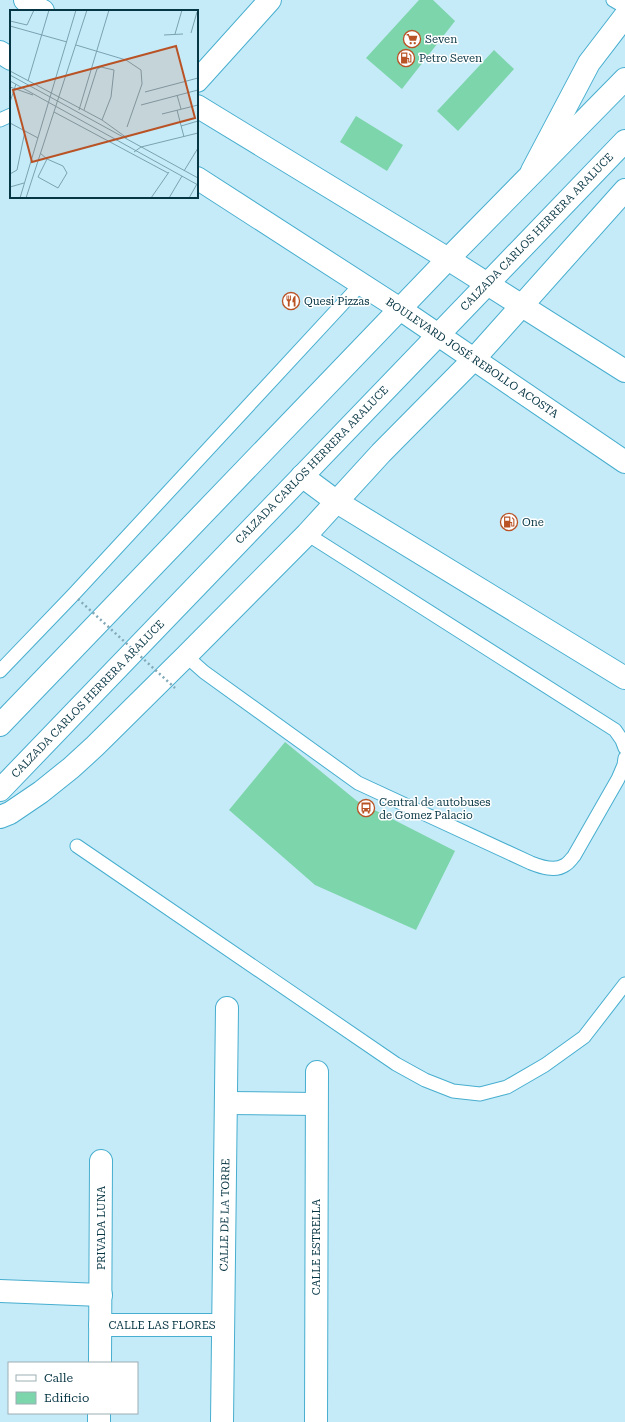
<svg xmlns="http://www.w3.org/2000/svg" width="625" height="1422" font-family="'Roboto Serif',serif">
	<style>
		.building { fill: #7cd5ab }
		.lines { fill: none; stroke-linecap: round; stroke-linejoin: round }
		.service-casing { stroke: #47aecf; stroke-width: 15 }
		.minor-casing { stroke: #47aecf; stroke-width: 24 }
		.tertiary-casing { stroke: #47aecf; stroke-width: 24 }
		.primary-casing { stroke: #47aecf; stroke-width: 24 }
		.service { stroke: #fff; stroke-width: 13 }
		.minor { stroke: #fff; stroke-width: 22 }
		.tertiary { stroke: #fff; stroke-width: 22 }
		.primary { stroke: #fff; stroke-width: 22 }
		.path-bridge { stroke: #81a9b7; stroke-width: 2.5; stroke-dasharray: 2 3; stroke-linecap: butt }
		.labels { text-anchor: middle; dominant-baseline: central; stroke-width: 3; stroke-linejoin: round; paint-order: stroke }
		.poi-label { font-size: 11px; fill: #063543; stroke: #fff; text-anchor: start }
		.street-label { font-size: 11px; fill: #063543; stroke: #fff }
		.inset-road { fill: none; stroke: #79a2b0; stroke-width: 1 }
		.view { fill: #b95326; fill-opacity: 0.15; stroke: #b95326; stroke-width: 2 }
		.inset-edge { fill: none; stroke: #063543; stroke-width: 2 }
	</style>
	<rect width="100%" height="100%" fill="#c6ebf8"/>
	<!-- building -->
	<g class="building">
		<polygon points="419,0 433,0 455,21 402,89 366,58"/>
		<polygon points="494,50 514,69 458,131 437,111"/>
		<polygon points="356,116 403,145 387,171 340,142"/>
		<polygon points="285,742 357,801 455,851 416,930 315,885 229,810"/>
	</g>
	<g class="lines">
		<!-- service casing -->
		<g class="service-casing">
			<g id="service">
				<polyline points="613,0 625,7"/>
				<polyline points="0,120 11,115"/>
				<polyline points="307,534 615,730 622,740 625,748"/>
				<path d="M186 656 204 672 358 783 531 863C541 867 555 872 565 865 569 863 572 858 574 856L618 779 624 765 625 758"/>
				<polyline points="0,671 73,595 361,284"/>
				<polyline points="77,846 396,1064 425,1080 453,1091 480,1094 507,1087 545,1065 584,1037 625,984"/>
			</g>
		</g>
		<!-- minor casing -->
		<g class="minor-casing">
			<g id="minor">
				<polyline points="197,81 270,0"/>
				<polyline points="302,476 337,502 625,678"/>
				<polyline points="226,1103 316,1104"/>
				<polyline points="0,1291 101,1295"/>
				<polyline points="100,1325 223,1325"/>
				<polyline points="100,1363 101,1161"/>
				<polyline points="99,1422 99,1413"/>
				<polyline points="222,1422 227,1008"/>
				<polyline points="316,1422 317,1072"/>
			</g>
		</g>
		<!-- tertiary casing -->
		<g class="tertiary-casing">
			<g id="tertiary">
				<polyline points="532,171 589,63 625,16"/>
				<polyline points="0,817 10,813 41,792 71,768 95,746 186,656 307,534 381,453 474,359 625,190"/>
			</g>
		</g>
		<!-- primary casing -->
		<g class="primary-casing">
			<g id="primary">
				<polyline points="25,0 43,11"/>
				<polyline points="0,52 11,59"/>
				<polyline points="197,106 448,259 625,371"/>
				<polyline points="197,178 400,309 625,462"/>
				<polyline points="0,725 448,259 625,79"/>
				<polyline points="0,790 625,141"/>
			</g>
		</g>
		<!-- service -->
		<use href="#service" class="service"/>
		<!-- minor -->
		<use href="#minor" class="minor"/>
		<!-- tertiary -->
		<use href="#tertiary" class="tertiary"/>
		<!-- primary -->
		<use href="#primary" class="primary"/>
		<!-- path-bridge -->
		<polyline class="path-bridge" points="78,599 175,688"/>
	</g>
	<!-- icons -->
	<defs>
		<g id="supermarket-ring" transform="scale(0.9)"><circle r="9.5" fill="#fff" stroke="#b95326" stroke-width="1.5"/><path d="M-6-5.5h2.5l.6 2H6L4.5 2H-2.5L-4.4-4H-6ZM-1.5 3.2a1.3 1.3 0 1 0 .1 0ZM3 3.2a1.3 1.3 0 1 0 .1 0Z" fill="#b95326"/></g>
		<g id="fuel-ring" transform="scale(0.9)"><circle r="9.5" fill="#fff" stroke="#b95326" stroke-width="1.5"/><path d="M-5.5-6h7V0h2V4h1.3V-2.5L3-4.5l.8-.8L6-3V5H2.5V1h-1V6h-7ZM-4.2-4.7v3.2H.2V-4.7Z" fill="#b95326"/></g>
		<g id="restaurant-ring" transform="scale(0.9)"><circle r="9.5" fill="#fff" stroke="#b95326" stroke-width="1.5"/><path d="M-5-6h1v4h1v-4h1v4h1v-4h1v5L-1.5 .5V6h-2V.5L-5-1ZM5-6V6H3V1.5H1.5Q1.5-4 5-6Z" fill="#b95326"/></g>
		<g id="bus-ring" transform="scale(0.9)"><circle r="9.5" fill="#fff" stroke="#b95326" stroke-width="1.5"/><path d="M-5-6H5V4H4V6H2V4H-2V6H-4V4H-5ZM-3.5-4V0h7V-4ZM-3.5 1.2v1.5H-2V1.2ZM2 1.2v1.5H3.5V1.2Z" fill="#b95326"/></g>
	</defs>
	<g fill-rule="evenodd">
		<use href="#supermarket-ring" x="412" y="39"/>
		<use href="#fuel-ring" x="406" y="58"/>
		<use href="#restaurant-ring" x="291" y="301"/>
		<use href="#fuel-ring" x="509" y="522"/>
		<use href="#bus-ring" x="366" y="808"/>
	</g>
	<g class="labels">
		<!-- poi labels -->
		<g class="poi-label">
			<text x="425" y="39">Seven</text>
			<text x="419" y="58">Petro Seven</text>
			<text x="304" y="301">Quesi Pizzas</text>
			<text x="522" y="522">One</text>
			<text x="379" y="802">Central de autobuses<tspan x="379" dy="13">de Gomez Palacio</tspan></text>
		</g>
		<!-- street labels -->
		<g class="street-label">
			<text transform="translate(537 232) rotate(-46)">CALZADA CARLOS HERRERA ARALUCE</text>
			<text transform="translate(472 358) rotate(34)">BOULEVARD JOSÉ REBOLLO ACOSTA</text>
			<text transform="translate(312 465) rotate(-46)">CALZADA CARLOS HERRERA ARALUCE</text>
			<text transform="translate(88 699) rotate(-46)">CALZADA CARLOS HERRERA ARALUCE</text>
			<text transform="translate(225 1215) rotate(-89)">CALLE DE LA TORRE</text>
			<text transform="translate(101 1228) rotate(-90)">PRIVADA LUNA</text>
			<text transform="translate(316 1247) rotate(-90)">CALLE ESTRELLA</text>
			<text x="162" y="1325">CALLE LAS FLORES</text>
		</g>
	</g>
	<!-- overview -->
	<g transform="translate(10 10)">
		<rect width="188" height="188" fill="#c6ebf8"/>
		<path class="inset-road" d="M0 11 17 15 24 0M0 16 57 32M181 23 187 2M165 24 172 0M154 25 173 24M66 35 116 50 131 60 132 74 117 117M0 61 92 110 117 128M0 65 188 168M0 71 188 175M18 71 39 0M0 77 23 85M135 82 188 68M167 85 171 99M0 92 6 74M131 95 188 80M69 100 99 0M74 100 87 59 91 57 104 60 101 87 92 110M167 100 174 127M44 102 158 163M152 104 188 95M0 113 28 128M171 116 188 111M124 142 131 137 188 123M174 161 188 138M0 164 7 160 15 121M28 167 48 178 57 163 53 156 37 149M28 167 37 149 30 143M0 177 14 173M10 188 66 0M16 188 77 0M141 188 159 162M159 188 172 166M179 188 187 174"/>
		<path class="view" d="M166 36 185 108 22 152 3 80Z"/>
		<rect width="188" height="188" class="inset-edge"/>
	</g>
	<!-- legend -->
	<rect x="8" y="1362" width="130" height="52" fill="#ffffff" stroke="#9baeb4"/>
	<rect x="16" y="1375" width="20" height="6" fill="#ffffff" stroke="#9baeb4"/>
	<text x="44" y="1382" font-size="12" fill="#063543">Calle</text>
	<rect x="16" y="1392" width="20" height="12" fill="#7cd5ab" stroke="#9baeb4"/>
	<text x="44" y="1402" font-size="12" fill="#063543">Edificio</text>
</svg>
